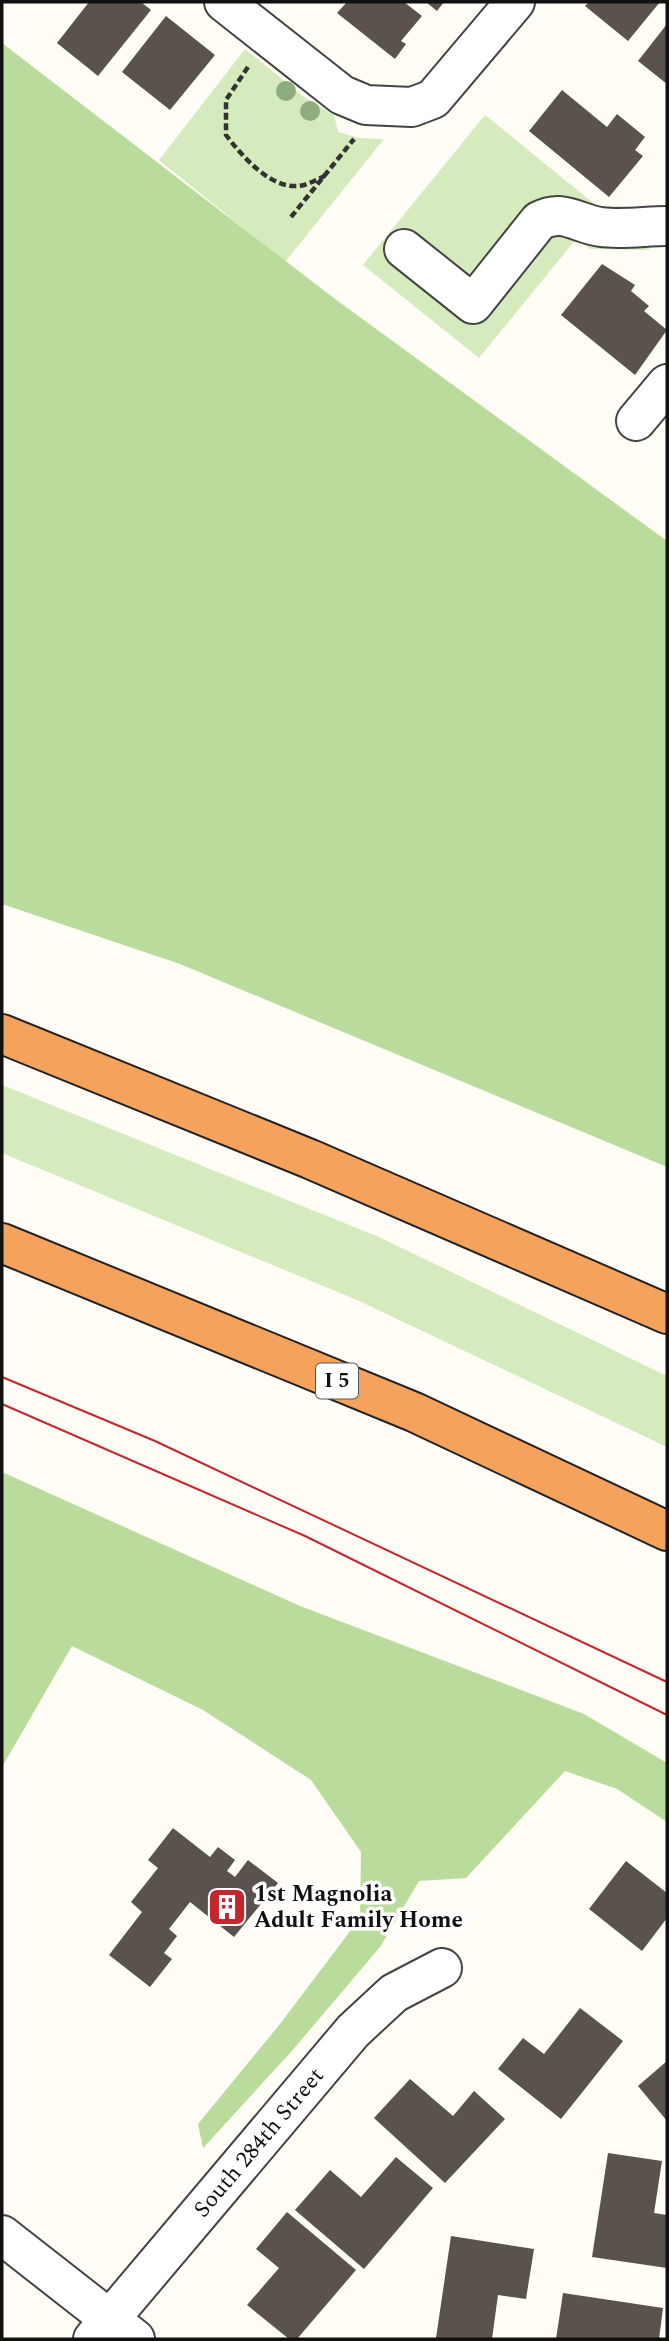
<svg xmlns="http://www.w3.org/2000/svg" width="669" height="2341" font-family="Spectral,serif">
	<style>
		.green { fill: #d5ebbd }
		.forest { fill: #b9dc9c }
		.building { fill: #5a524d }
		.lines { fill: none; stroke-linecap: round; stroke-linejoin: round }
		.minor-casing { stroke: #444; stroke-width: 42 }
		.highway-casing { stroke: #222; stroke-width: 42 }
		.path { stroke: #333; stroke-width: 4.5; stroke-dasharray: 7 3.5; stroke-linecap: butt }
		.minor { stroke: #fff; stroke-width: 38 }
		.highway { stroke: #f5a25d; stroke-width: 38 }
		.tram { stroke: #c4262e; stroke-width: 2 }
		.tree { fill: #8dad7f }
		.labels { text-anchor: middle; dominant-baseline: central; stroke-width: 7; stroke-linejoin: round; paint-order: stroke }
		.shield { fill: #fff; stroke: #585858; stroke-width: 2 }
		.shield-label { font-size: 21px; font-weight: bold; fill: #111 }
		.poi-label { font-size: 23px; font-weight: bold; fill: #111; stroke: #fff; text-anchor: start }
		.street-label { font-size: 23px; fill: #111; stroke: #fff }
	</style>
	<rect width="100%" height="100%" fill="#fffdf5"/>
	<!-- green -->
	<g class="green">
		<polygon points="245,49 307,99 334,115 338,132 359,138 384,139 285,262 159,160"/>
		<polygon points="485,115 597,206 650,207 649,250 590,249 576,239 479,358 363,265"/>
		<polygon points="2,1085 379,1237 667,1376 667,1447 357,1300 2,1153"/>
	</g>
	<!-- forest -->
	<g class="forest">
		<polygon points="2,43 335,299 667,541 667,1167 180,964 2,904"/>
		<polygon points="2,1472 300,1606 584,1714 667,1763 667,1822 617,1789 565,1771 466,1878 419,1881 380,1947 291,2052 203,2148 198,2124 280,2024 360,1918 361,1852 311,1780 203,1710 72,1646 2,1767"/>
	</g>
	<!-- building -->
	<g class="building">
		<polygon points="89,2 141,2 151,10 98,76 57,43"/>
		<polygon points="347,2 404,2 422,16 401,41 406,44 395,59 337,13"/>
		<polygon points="426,2 444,2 437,11"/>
		<polygon points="589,2 660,2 628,41 585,6"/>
		<polygon points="166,16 215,55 170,110 122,72"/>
		<polygon points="667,24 667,84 638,61"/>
		<polygon points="562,90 607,127 617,114 645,137 635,150 643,156 609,197 529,131"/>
		<polygon points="602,264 635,285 631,291 649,306 644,311 667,330 635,375 561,315"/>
		<polygon points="173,1828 210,1857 218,1847 235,1860 227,1871 235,1877 248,1860 278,1883 234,1937 190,1902 169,1929 177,1936 164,1953 172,1959 150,1987 109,1955 142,1912 131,1902 158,1868 148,1860"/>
		<polygon points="626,1861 667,1893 667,1918 642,1951 589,1909"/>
		<polygon points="580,2008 623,2041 561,2119 498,2069 523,2038 544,2054"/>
		<polygon points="667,2061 667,2121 638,2086"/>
		<polygon points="410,2079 453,2116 474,2091 505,2119 445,2183 374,2118"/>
		<polygon points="608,2153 662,2161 654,2213 667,2215 667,2268 592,2257"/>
		<polygon points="396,2157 433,2188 364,2269 295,2210 330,2170 361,2197"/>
		<polygon points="287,2212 356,2270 297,2339 289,2339 247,2305 279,2268 256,2249"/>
		<polygon points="451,2236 534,2249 526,2299 498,2295 492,2339 436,2338"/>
		<polygon points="563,2293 663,2308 659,2339 556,2339"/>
	</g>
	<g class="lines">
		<!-- minor casing -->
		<g class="minor-casing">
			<g id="minor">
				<polyline points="224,2 342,95 366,105 412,107 433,99 515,2"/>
				<path d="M404 249 473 304 539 221C564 208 577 224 601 227 622 230 646 226 667 226"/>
				<polyline points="636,421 667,384"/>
				<polyline points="2,2235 135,2339"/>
				<path id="s1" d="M93 2339 353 2031 394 1993 442 1968"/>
			</g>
		</g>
		<!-- highway casing -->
		<g class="highway-casing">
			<g id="highway">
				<polyline points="2,1034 310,1159 667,1314"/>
				<polyline points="2,1243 414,1412 667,1531"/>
			</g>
		</g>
		<!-- path -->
		<g class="path">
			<path d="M248 67 226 100V135C242 156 273 193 304 185 311 183 318 179 325 176"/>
			<polyline points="291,217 354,139"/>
		</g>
		<!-- minor -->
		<use href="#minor" class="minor"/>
		<!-- highway -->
		<use href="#highway" class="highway"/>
		<!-- tram -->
		<g class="tram">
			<polyline points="2,1377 155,1441 667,1682"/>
			<polyline points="2,1404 305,1536 667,1715"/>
		</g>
	</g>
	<!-- trees -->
	<g class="tree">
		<circle cx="286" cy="91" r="10"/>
		<circle cx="310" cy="111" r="10"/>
	</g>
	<!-- icons -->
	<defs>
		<g id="building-square" transform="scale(2.0125)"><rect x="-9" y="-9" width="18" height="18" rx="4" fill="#c4262e" stroke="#fff"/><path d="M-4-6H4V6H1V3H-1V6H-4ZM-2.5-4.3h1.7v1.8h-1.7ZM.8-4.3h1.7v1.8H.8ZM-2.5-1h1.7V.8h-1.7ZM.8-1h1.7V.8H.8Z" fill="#fff"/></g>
	</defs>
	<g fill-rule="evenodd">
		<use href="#building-square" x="227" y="1907"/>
	</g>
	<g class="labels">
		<!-- shield labels -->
		<rect class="shield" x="316" y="1363.5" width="42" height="35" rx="5"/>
		<g class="shield-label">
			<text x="337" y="1381">I 5</text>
		</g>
		<!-- poi labels -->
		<g class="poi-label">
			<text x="254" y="1894">1st Magnolia<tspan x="254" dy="26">Adult Family Home</tspan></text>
		</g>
		<!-- street labels -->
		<g class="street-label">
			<text stroke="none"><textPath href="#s1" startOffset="257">South 284th Street</textPath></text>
		</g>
	</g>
	<!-- border -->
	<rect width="669" height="2341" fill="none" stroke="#111111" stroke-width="7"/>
</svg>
